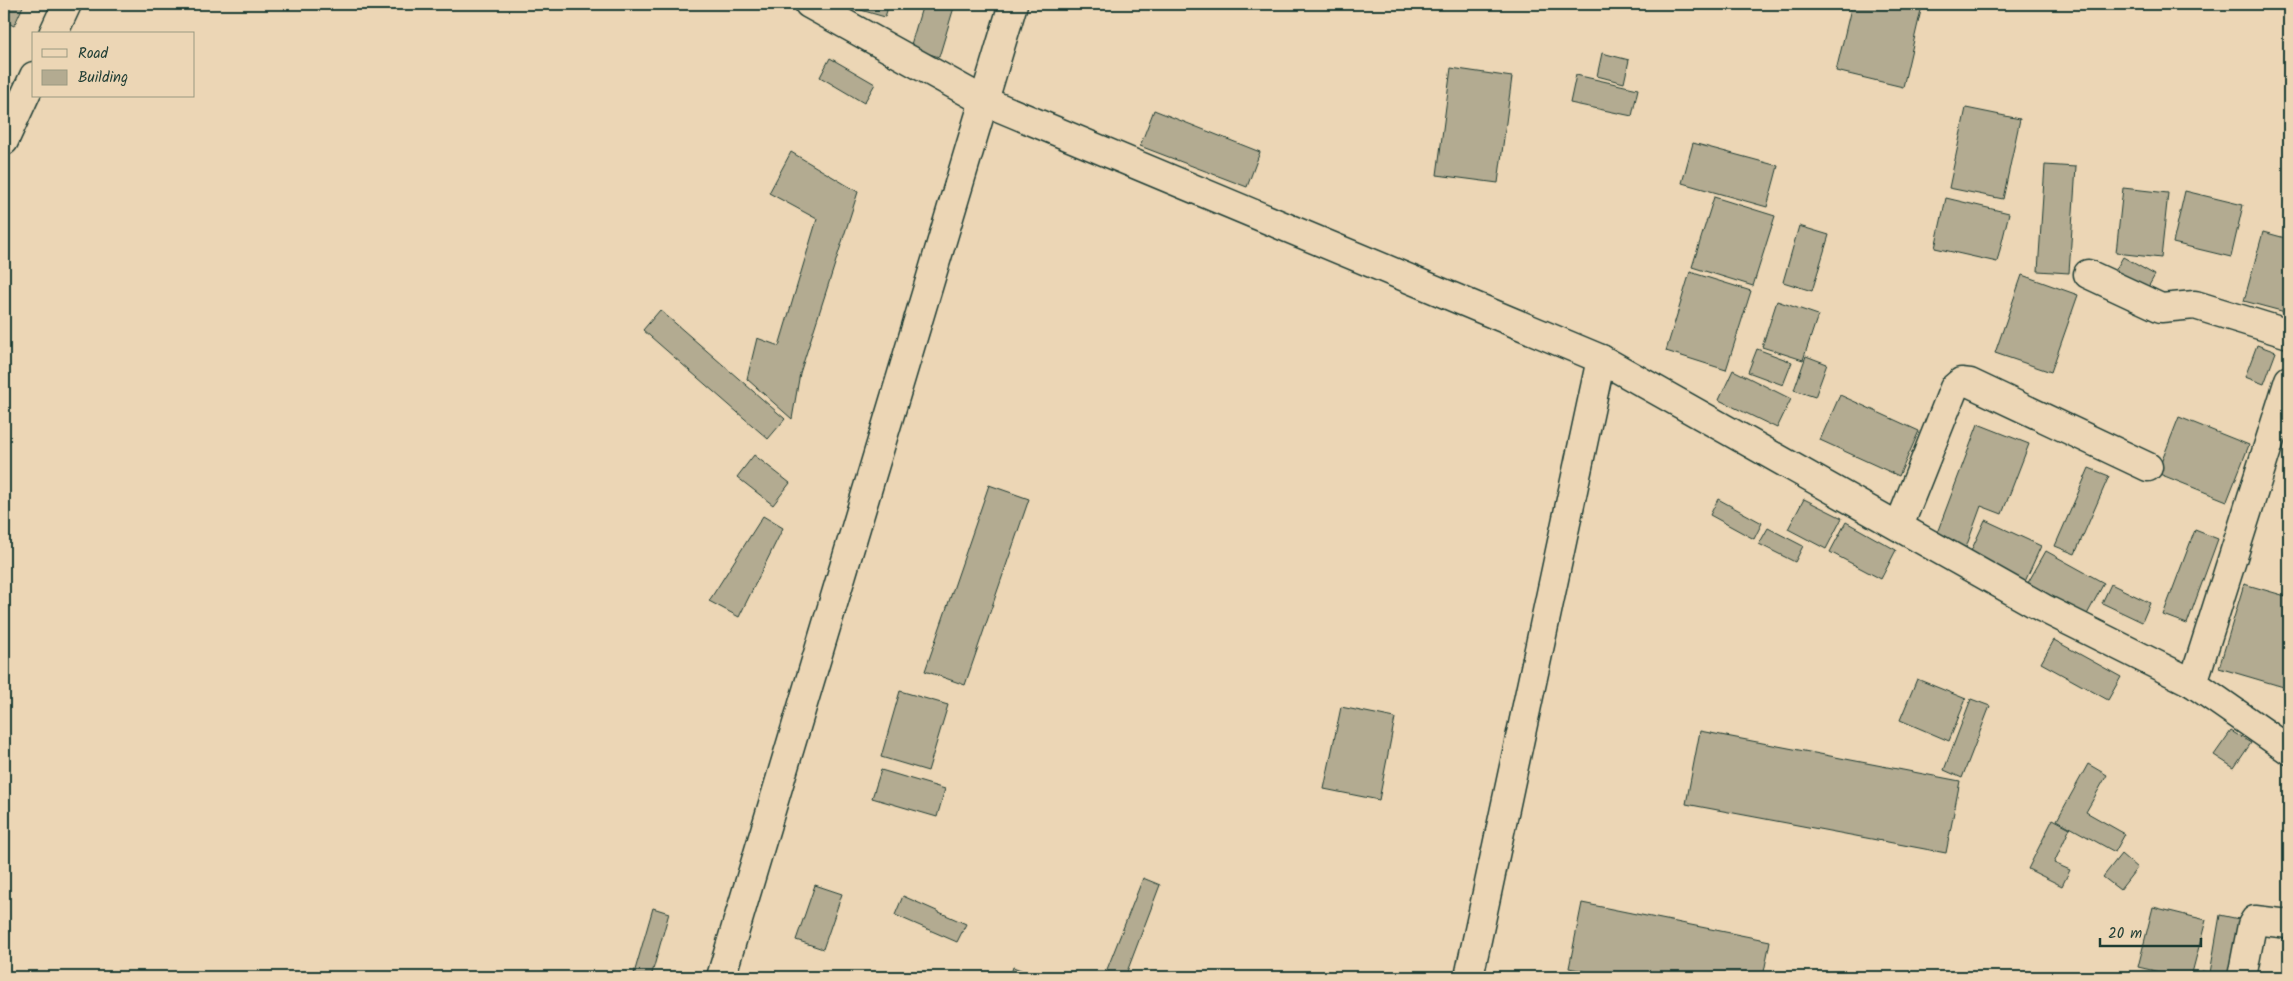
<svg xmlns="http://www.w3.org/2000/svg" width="2293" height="981" font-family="Kalam,sans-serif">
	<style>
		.building { fill: #b3ab91; stroke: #1f3d34 }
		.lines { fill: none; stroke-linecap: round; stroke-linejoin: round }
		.minor-casing { stroke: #1f3d34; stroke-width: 31 }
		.major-casing { stroke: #1f3d34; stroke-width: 31 }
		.minor { stroke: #ecd6b5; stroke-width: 28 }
		.major { stroke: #ecd6b5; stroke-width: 28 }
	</style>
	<rect width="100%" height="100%" fill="#ecd6b5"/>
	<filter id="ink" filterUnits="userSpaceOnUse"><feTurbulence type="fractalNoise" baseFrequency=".02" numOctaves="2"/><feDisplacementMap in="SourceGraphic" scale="10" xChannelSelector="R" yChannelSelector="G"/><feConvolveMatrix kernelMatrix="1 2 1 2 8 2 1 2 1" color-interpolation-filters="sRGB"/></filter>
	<g filter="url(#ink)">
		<!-- building -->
		<g class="building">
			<polygon points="4,4 24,4 14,26 4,21"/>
			<polygon points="840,4 889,4 885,17"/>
			<polygon points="923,4 955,4 939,57 910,48"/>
			<polygon points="1852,4 1912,4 1922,6 1903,87 1836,71"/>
			<polygon points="1602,53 1629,60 1624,83 1597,76"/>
			<polygon points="830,58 875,84 864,103 820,77"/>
			<polygon points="1451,68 1512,77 1498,183 1437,175"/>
			<polygon points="1576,75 1638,89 1632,116 1570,103"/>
			<polygon points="1966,108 2020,119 2003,199 1949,188"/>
			<polygon points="1154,110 1260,152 1247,187 1140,146"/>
			<polygon points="1693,143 1778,166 1767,207 1682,183"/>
			<polygon points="791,152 858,192 800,373 792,419 747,379 757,338 779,346 817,219 769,193"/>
			<polygon points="2045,165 2076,167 2069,273 2038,271"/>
			<polygon points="2123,188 2168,193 2161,258 2116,253"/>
			<polygon points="2185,191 2243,205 2231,257 2173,243"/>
			<polygon points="1714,197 1775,216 1753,286 1692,267"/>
			<polygon points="1946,198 2009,213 1997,262 1935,248"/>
			<polygon points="1799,226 1829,235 1812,291 1783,282"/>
			<polygon points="2263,232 2289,239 2289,313 2244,301"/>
			<polygon points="2123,257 2155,275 2147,289 2115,271"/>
			<polygon points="1690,272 1751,291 1726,370 1666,351"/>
			<polygon points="2022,275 2078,295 2051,372 1995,353"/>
			<polygon points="1777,301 1818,315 1803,360 1762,347"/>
			<polygon points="660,310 785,419 768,439 643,330"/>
			<polygon points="2257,345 2276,352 2264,384 2245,377"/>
			<polygon points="1757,349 1792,362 1783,385 1748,372"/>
			<polygon points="1806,356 1827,364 1815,397 1794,390"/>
			<polygon points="1733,370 1791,399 1777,428 1719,400"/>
			<polygon points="1840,395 1919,431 1899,476 1820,440"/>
			<polygon points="2179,417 2249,445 2227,501 2157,473"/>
			<polygon points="1978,424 2029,444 2002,514 1981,506 1964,553 1934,541"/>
			<polygon points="754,455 790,483 773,505 737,477"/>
			<polygon points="2089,468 2109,476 2075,554 2055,546"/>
			<polygon points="989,485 1029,499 965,685 925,671"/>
			<polygon points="1718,499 1762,523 1754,539 1710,515"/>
			<polygon points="1804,499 1842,518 1826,549 1788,529"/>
			<polygon points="763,516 783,528 739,617 709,601"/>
			<polygon points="1985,520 2041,546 2023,586 1967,560"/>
			<polygon points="1846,522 1896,550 1881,579 1830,552"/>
			<polygon points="1768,528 1803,546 1795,562 1759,544"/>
			<polygon points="2195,530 2218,539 2187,624 2163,615"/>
			<polygon points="2046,551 2104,583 2084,620 2025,588"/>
			<polygon points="2111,584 2150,603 2142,622 2102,603"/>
			<polygon points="2244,584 2289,597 2289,681 2287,688 2219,668"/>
			<polygon points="2054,640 2121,677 2108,700 2041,663"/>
			<polygon points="1917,679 1966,699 1949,741 1900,720"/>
			<polygon points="900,691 948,705 928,771 881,757"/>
			<polygon points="1971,699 1990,706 1962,778 1944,770"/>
			<polygon points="1341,707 1395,718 1379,800 1324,789"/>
			<polygon points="1700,731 1960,781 1946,853 1686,804"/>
			<polygon points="2231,731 2251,743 2234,768 2214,755"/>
			<polygon points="2088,764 2107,775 2086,812 2125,834 2115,852 2057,820"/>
			<polygon points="881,770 945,789 937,817 872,798"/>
			<polygon points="2053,819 2070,828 2054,863 2070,870 2062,886 2028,869"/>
			<polygon points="2121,854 2137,868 2120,890 2103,877"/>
			<polygon points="1143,878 1160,885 1125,977 1104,977"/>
			<polygon points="815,885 842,894 823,949 796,940"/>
			<polygon points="903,896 966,924 957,942 895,915"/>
			<polygon points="1582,903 1770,941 1763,977 1613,977 1569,968"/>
			<polygon points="2153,907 2206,920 2191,977 2181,977 2138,967"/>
			<polygon points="653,908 669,913 651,977 633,977"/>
			<polygon points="2220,915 2239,919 2228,977 2201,977 2202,971 2210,973"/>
			<polygon points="1013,967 1040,977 1010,977"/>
		</g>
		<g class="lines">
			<!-- minor casing -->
			<g class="minor-casing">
				<g id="minor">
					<polyline points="809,4 984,101 1601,359 2043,608 2193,683 2289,750"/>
					<polyline points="53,34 67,4"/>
					<polyline points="4,141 34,76"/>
					<polyline points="2088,274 2161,308 2195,305 2289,334"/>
					<polyline points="1899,526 1954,388 1961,382 1970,383 2148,467"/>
					<polyline points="2193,683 2289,380"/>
					<polyline points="1469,977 1601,359"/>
					<polyline points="2242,977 2252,925 2255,920 2289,924"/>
				</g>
			</g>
			<!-- major casing -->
			<g class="major-casing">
				<polyline id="major" points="721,977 1013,4"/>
			</g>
			<!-- minor -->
			<use href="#minor" class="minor"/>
			<!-- major -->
			<use href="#major" class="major"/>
		</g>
	</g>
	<!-- margin -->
	<rect width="2293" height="981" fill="none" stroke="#ecd6b5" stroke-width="20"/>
	<rect x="10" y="10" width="2273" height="961" fill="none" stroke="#1f3d34" stroke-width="2" filter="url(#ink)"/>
	<!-- legend -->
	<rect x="32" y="32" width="162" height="65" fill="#ecd6b5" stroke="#9a9981"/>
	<rect x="42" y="49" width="25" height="8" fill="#ecd6b5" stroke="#9a9981"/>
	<text x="78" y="58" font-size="15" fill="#1f3d34">Road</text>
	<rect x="42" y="70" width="25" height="15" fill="#b3ab91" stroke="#9a9981"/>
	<text x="78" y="82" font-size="15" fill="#1f3d34">Building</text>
	<!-- scale -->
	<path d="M2100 938v8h101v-8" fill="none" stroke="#1f3d34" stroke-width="2.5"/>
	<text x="2108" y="938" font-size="15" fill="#1f3d34" stroke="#ecd6b5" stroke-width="4" paint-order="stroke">20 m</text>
</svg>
